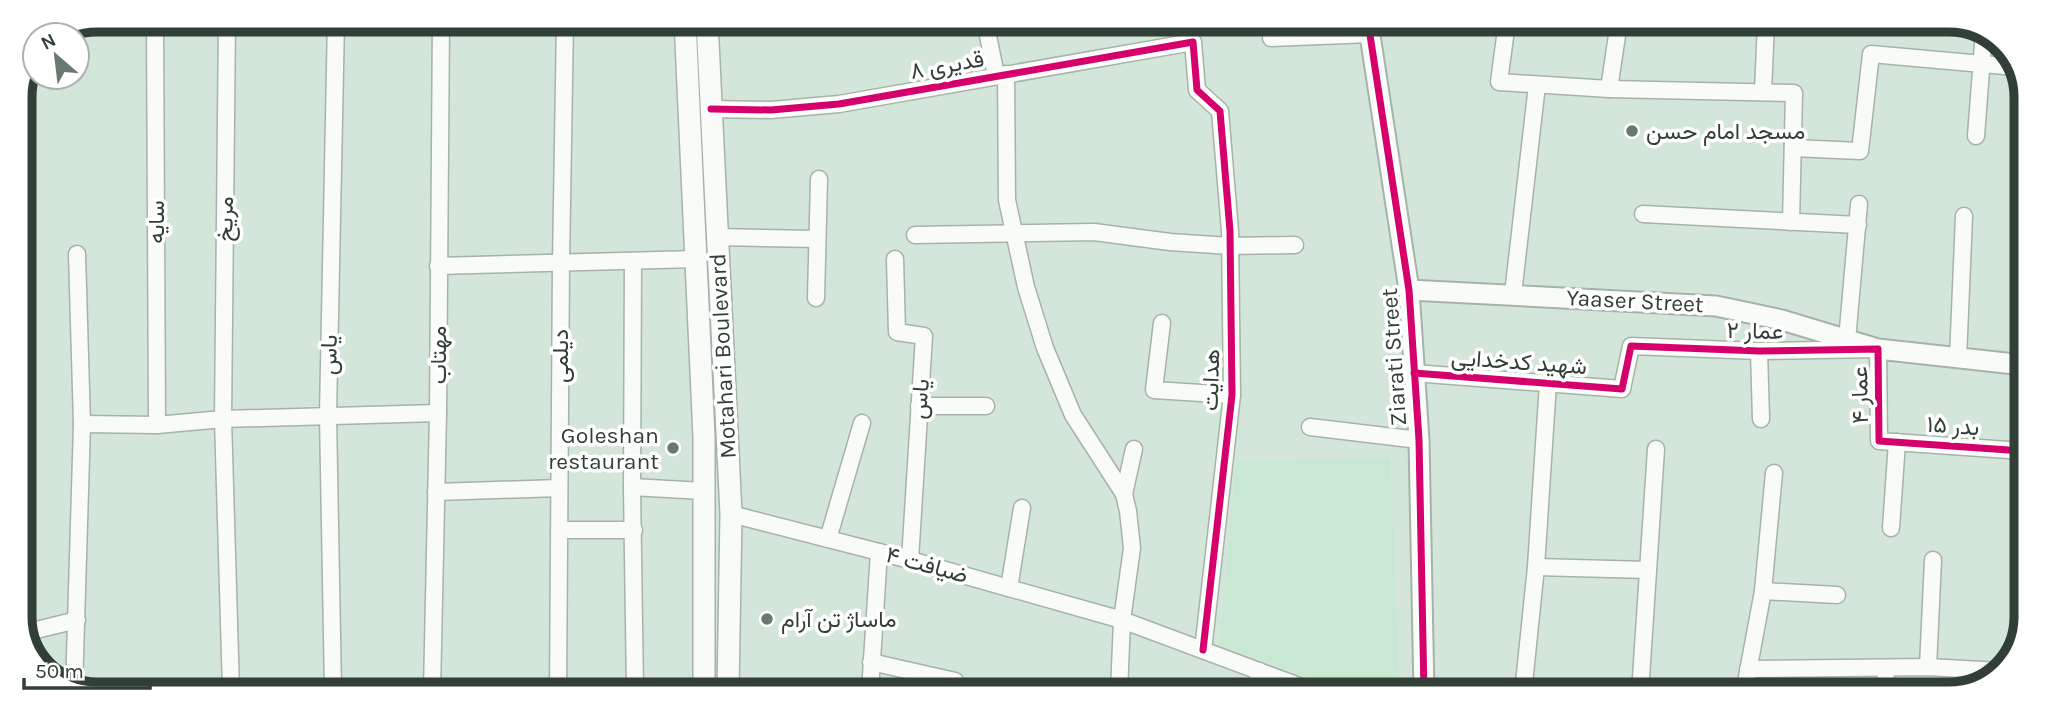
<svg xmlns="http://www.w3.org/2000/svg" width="2045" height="713" font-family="Karla,Vazirmatn,sans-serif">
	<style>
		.built { fill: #c9e8d3 }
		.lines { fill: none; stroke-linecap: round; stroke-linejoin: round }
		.minor-casing { stroke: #a5b3aa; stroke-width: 19 }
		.tertiary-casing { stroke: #a5b3aa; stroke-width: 23 }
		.secondary-casing { stroke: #a5b3aa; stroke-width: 24 }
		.minor { stroke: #f9fbf9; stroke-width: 16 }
		.tertiary { stroke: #f9fbf9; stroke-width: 19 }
		.secondary { stroke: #f9fbf9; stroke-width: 21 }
		.cycleway-casing { stroke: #fff; stroke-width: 11 }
		.cycleway { stroke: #d6006c; stroke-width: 7 }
		.poi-dot { fill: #6a796f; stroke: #fff; stroke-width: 2.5 }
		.labels { text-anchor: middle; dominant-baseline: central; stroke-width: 7; stroke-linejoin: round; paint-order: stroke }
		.street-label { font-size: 23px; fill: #313f36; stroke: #fff }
		.poi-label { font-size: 23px; fill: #313f36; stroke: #fff; text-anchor: start }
		.rim { fill: none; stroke: #313f36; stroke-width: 9 }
	</style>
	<rect width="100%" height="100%" fill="#d4e6da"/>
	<!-- built -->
	<polygon class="built" points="1390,458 1400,693 1351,692 1219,645 1236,461"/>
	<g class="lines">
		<!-- minor casing -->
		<g class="minor-casing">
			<g id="minor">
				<polyline points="155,19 157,425"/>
				<polyline points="227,20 223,419 231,690"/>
				<polyline points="985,21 996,75"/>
				<polyline points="1507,22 1499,82 1609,89 1794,93 1791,222"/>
				<polyline points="1271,38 1371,34"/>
				<polyline points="1006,74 1007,200 1026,287 1045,348 1073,415 1124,494 1128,511 1132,548 1122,620 1119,692"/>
				<polyline points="1609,89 1619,22"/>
				<polyline points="1763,92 1766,23"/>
				<polyline points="711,109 771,110 839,104 1193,42 1197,90 1220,111 1230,231 1232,395 1203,650"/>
				<polyline points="1976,136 1984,31"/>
				<polyline points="1793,148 1860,151 1871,54 2016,67"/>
				<polyline points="1643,214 1858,225"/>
				<polyline points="21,215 22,86"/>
				<polyline points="915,235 1094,232 1170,242 1230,246 1295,245"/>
				<polyline points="718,237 817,239"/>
				<polyline points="895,259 897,332 924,336 910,560"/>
				<polyline points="633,261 632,487 635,691"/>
				<polyline points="438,266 696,259"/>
				<polyline points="1513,294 1537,85"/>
				<polyline points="816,298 819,179"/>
				<polyline points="1162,323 1154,390 1232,395"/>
				<polyline points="1847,340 1859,204"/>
				<polyline points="1759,351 1761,419"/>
				<polyline points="1958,359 1964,216"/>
				<polyline points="1414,373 1622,389 1631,346 1759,351 1878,349 1879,441 2023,451"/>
				<polyline points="919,406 986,406"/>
				<polyline points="82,424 157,425 223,419 438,413"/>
				<polyline points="1310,427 1419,440"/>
				<polyline points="632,487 703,491"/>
				<polyline points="436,492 559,488"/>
				<polyline points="1124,494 1134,449"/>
				<polyline points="731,514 910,560 1122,620 1315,692"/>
				<polyline points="1891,528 1897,442"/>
				<polyline points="559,530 634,530"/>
				<polyline points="828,539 862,423"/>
				<polyline points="1536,567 1648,570"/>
				<polyline points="1009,588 1022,508"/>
				<polyline points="1763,591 1837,595"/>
				<polyline points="24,633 77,620"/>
				<polyline points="871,662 955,681 954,692"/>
				<polyline points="1928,667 1933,560"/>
				<polyline points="1748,669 1928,667 2000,671"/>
				<polyline points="74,690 82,424 77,254"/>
				<polyline points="333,690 328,415 336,20"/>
				<polyline points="432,691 438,413 441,20"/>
				<polyline points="558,691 561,263 565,20"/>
				<polyline points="870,691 879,552"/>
				<polyline points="1257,692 1259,671"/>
				<polyline points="1523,693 1536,567 1548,383"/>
				<polyline points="1640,693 1656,449"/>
				<polyline points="1744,693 1763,591 1774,473"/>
				<polyline points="1885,694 1886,668"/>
			</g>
		</g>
		<!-- tertiary casing -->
		<g class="tertiary-casing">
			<g id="tertiary">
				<polyline points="1368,22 1409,290 1419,440 1424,693"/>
				<polyline points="1409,290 1716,306 1782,320 1878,349 2024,365"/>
			</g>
		</g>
		<!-- secondary casing -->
		<g class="secondary-casing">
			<g id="secondary">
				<polyline points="685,20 704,437 704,691"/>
				<polyline points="707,21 731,514 728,691"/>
			</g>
		</g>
		<!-- minor -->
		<use href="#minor" class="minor"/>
		<!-- tertiary -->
		<use href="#tertiary" class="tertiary"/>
		<!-- secondary -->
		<use href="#secondary" class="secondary"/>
		<!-- cycleway casing -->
		<g class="cycleway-casing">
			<g id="cycleway">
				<polyline points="1368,22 1409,290 1419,440 1424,693"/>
				<polyline points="711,109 771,110 839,104 1193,42 1197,90 1220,111 1230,231 1232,395 1203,650"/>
				<polyline points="1414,373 1622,389 1631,346 1759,351 1878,349 1879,441 2023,451"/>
			</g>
		</g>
		<!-- cycleway -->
		<use href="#cycleway" class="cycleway"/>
	</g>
	<!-- markers -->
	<g class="poi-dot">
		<circle cx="1632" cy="131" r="7"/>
		<circle cx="673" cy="448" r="7"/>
		<circle cx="767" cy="619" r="7"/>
	</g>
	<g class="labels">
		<!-- street labels -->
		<g class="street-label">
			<text transform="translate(947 65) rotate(-10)">قدیری ۸</text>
			<text transform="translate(225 219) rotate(-89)">مریخ</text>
			<text transform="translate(156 222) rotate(-90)">سایه</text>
			<text transform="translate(1635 301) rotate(3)">Yaaser Street</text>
			<text transform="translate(1755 331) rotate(1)">عمار ۲</text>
			<text transform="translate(329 355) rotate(-89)">یاس</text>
			<text transform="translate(438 355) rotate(-90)">مهتاب</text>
			<text transform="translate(560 356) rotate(-90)">دیلمی</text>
			<text transform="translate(723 356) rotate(-93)">Motahari Boulevard</text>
			<text transform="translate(1394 357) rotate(-94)">Ziarati Street</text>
			<text transform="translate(1519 362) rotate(4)">شهید کدخدایی</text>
			<text transform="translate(1211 380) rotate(-88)">هدایت</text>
			<text transform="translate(1860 395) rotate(-91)">عمار ۴</text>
			<text transform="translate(920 399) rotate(-86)">یاس</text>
			<text transform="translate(1953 426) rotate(4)">بدر ۱۵</text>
			<text transform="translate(927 565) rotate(15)">ضیافت ۴</text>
		</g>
		<!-- poi labels -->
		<g class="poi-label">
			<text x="1646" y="131">مسجد امام حسن</text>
			<text x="659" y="435" text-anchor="end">Goleshan<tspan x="659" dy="26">restaurant</tspan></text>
			<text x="781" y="619">ماساژ تن آرام</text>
		</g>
	</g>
	<!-- crop -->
	<path d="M0 0H2045V713H0ZM97 32H1949A65 65 0 0 1 2014 97V617A65 65 0 0 1 1949 682H97A65 65 0 0 1 32 617V97A65 65 0 0 1 97 32Z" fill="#fff" fill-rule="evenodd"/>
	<path class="rim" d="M97 32H1949A65 65 0 0 1 2014 97V617A65 65 0 0 1 1949 682H97A65 65 0 0 1 32 617V97A65 65 0 0 1 97 32Z"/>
	<!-- north arrow -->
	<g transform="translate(56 56) rotate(332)"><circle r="33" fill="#ffffff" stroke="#adb2af" stroke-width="2"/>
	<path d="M0-5L12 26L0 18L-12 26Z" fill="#6a796f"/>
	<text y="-10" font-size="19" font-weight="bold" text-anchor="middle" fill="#313f36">N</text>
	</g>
	<!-- scale -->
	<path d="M24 678v10h126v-10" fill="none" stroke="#313f36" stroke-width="3.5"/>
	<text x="35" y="678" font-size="21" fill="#313f36" stroke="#ffffff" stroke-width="5" paint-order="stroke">50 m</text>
</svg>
